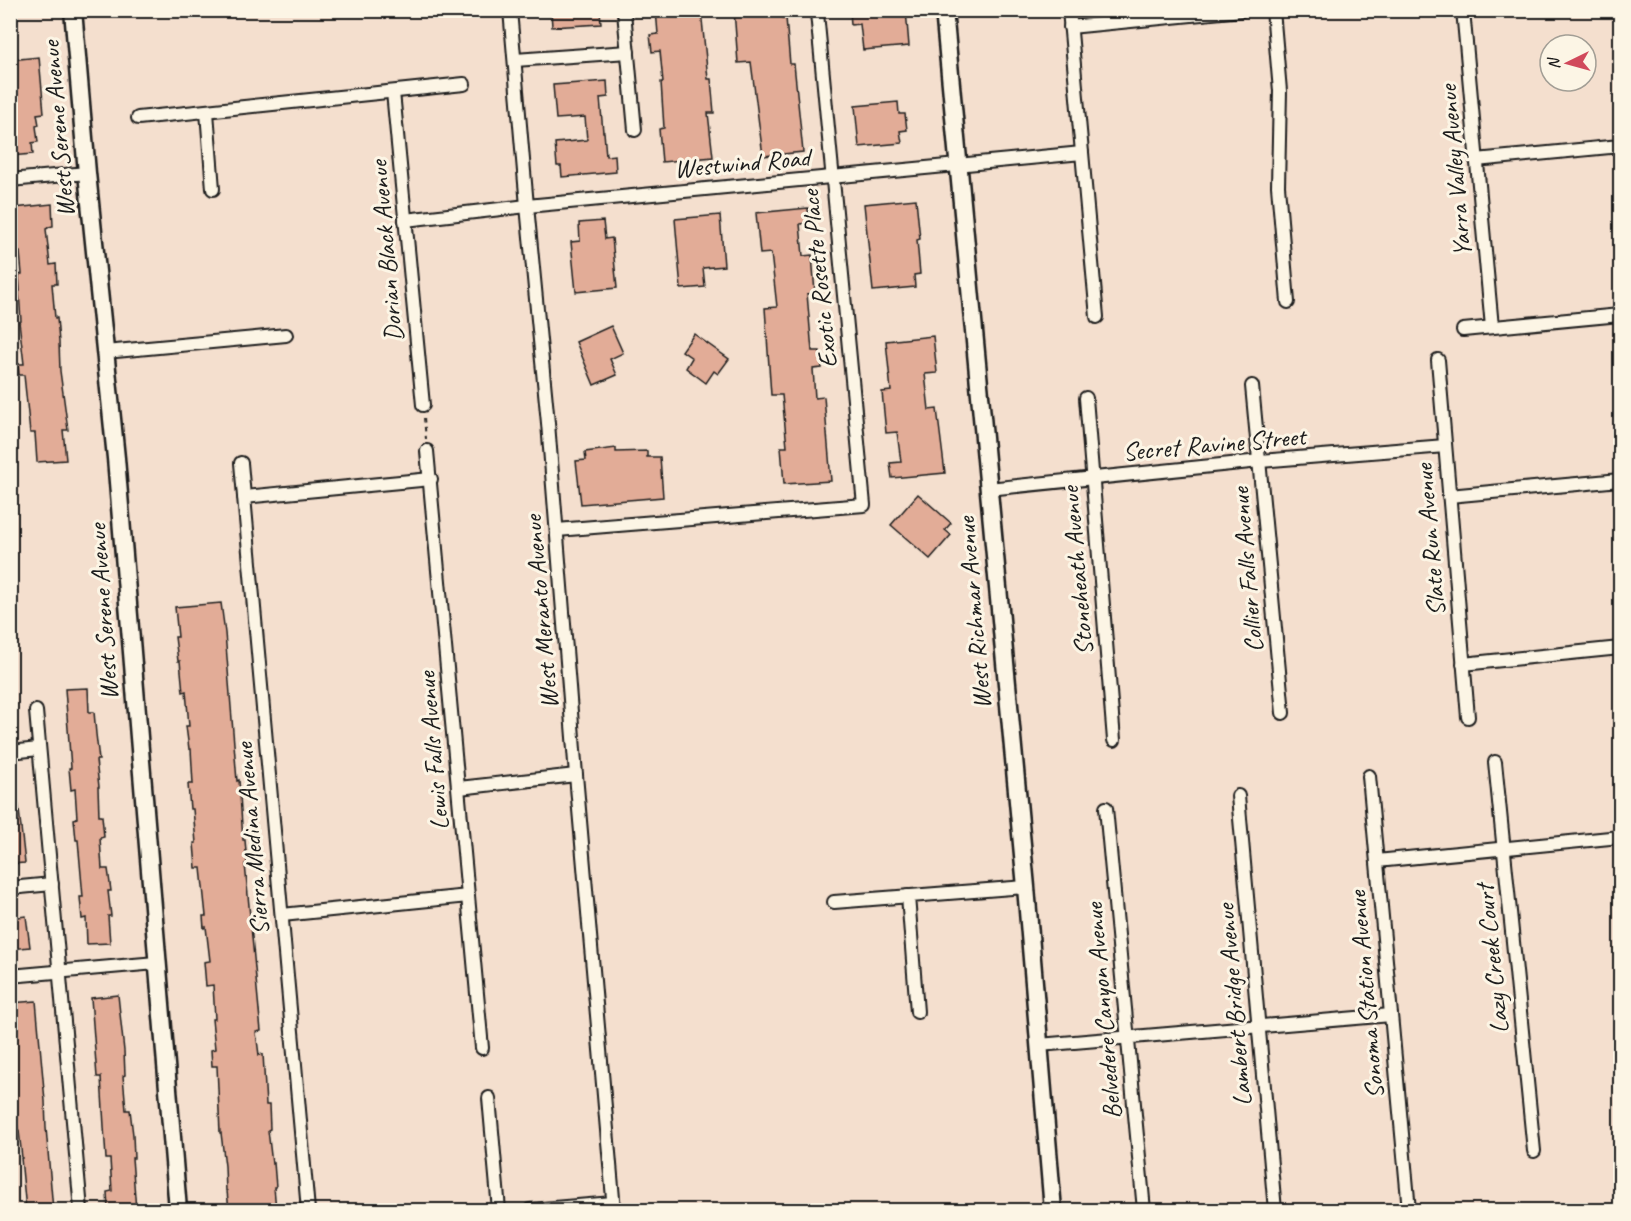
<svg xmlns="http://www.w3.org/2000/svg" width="1631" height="1221" font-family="Caveat,sans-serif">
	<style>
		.building { fill: #e2ac97; stroke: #1c1c1c; stroke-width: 1.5 }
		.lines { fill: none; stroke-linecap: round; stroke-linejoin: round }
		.street-casing { stroke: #1c1c1c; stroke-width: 16 }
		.secondary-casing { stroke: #1c1c1c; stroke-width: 21 }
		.path { stroke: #1c1c1c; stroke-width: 2; stroke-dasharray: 4.5 4.5; stroke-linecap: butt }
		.street { stroke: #fcf5e5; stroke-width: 12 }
		.secondary { stroke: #fcf5e5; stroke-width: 16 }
		.labels { text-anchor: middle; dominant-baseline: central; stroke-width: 6; stroke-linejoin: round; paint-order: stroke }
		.street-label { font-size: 26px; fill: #1c1c1c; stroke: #fcf5e5 }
	</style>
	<rect width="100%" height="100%" fill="#f4dfce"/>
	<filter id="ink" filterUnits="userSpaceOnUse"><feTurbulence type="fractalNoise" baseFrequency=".0167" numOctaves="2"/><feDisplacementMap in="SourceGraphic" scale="12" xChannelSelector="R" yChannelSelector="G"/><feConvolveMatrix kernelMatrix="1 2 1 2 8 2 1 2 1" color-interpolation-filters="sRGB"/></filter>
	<g filter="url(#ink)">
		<!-- building -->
		<g class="building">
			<polygon points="551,10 600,10 601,24 552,27"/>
			<polygon points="656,10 701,10 708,79 711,79 714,113 708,113 713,157 662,162 659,129 664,128 661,82 663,82 660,51 652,52 650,35 658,34"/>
			<polygon points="734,10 782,10 783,18 786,18 790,64 794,64 803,152 763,156 751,62 738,63"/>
			<polygon points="850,10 906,10 909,46 863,50 860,24 851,25"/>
			<polygon points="39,57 44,113 37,114 39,125 36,126 38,142 32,143 33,154 10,156 10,60"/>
			<polygon points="607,81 608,97 600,98 603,132 604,132 606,156 615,155 616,172 562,177 561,166 557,166 555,143 587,140 585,117 556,119 553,85"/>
			<polygon points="898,102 899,114 905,114 907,130 900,131 902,143 859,147 855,106"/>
			<polygon points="916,199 920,239 917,240 920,274 914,275 915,287 873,291 864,204"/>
			<polygon points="52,204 53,226 48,227 48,228 46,229 50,265 56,264 57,284 52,284 55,318 57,318 59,342 60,371 68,430 63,430 66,460 37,462 35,433 30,433 24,375 19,375 18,364 24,364 19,322 21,321 19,292 20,291 19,275 22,274 20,252 16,252 14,231 10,232 10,220 11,217 15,217 14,208"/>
			<polygon points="808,208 809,223 800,224 803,256 812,255 815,293 807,294 812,351 820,351 822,368 813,369 815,398 824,397 831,481 784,484 781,447 787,447 782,395 771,395 765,308 777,307 771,253 760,254 756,213"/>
			<polygon points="720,215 724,266 703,268 705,287 681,289 675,219"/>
			<polygon points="603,221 605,239 612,238 617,288 576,292 571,242 580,241 579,223"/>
			<polygon points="611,326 623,353 610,359 617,375 594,385 576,342"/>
			<polygon points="694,334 729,359 718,374 714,371 706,383 686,368 692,358 682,351"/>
			<polygon points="933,336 937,373 925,374 929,410 937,409 945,473 892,478 890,463 901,462 897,432 886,433 882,392 891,391 886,341"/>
			<polygon points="616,448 616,452 647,451 647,457 660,457 663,497 581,504 576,461 586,460 585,452"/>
			<polygon points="918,494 951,523 945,530 951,535 930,559 891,525"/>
			<polygon points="221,603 225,633 237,781 239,780 243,840 245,840 247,864 245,864 261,1031 256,1032 259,1055 263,1054 266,1105 269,1105 270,1129 268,1130 272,1164 274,1163 276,1187 274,1187 276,1210 229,1210 227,1191 226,1191 225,1166 221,1133 220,1133 217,1066 212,1066 211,1050 215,1049 212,1019 215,1019 213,985 206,986 204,962 210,961 206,927 204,928 203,916 206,916 201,868 196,868 194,843 196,843 193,809 190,809 188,784 193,784 191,749 189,749 186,726 189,726 186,691 183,692 180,661 178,661 175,637 178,637 175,607"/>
			<polygon points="88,688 89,712 94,712 96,734 99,760 96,760 99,787 98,787 99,816 102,816 104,837 100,838 102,869 108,869 111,891 108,891 111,916 108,916 110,943 87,944 86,918 82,919 80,897 83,897 78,840 76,840 74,819 77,818 75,789 71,790 69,768 71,768 65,689"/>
			<polygon points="18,801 25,863 10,864 10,802"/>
			<polygon points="26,916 30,947 10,949 10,918"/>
			<polygon points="118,995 124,1051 125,1075 123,1076 126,1110 130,1110 133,1135 134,1158 132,1158 136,1210 108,1210 107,1192 112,1191 110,1159 106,1159 101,1077 97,1077 91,998"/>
			<polygon points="36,1001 45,1101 46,1128 53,1210 26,1210 21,1158 22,1158 19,1131 18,1132 11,1058 10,1003"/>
		</g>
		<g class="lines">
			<!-- street casing -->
			<g class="street-casing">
				<g id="street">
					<polyline points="510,10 527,206 548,423 576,775 614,1210"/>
					<polyline points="1069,10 1097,317"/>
					<polyline points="1273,10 1280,91 1278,186 1288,302"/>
					<polyline points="1463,10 1492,327"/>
					<polyline points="624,12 635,130"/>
					<polyline points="1070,27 1242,10"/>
					<polyline points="515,60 628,52"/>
					<polyline points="393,92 423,405"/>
					<polyline points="207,112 213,189"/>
					<polyline points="138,118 464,84"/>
					<polyline points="1476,160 1620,146"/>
					<polyline points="10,180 87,173"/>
					<polyline points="405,220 527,206 1082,153"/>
					<polyline points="1463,330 1620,315"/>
					<polyline points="105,352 286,335"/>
					<polyline points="1438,360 1468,717"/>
					<polyline points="1252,386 1283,713"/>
					<polyline points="1086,398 1114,740"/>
					<polyline points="427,451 482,1048"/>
					<polyline points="241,463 308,1210"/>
					<polyline points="988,489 1260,461 1445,446"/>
					<polyline points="1449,496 1620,480"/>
					<polyline points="244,497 431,479"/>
					<polyline points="557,530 864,505 817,13"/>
					<polyline points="1463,664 1620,648"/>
					<polyline points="36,711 81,1210"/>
					<polyline points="10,752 39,749"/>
					<polyline points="1495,762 1534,1151"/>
					<polyline points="1369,776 1409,1210"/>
					<polyline points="459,788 576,775"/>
					<polyline points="1238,796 1275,1210"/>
					<polyline points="1106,808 1144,1210"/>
					<polyline points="1377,861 1620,837"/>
					<polyline points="10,888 52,884"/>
					<polyline points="908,896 917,1012"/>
					<polyline points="834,902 1026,887"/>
					<polyline points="282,915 468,896"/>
					<polyline points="10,976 156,963"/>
					<polyline points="1039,1045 1391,1015"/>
					<polyline points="489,1098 499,1210"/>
					<polyline points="530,1210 613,1203"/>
				</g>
			</g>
			<!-- secondary casing -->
			<g class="secondary-casing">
				<g id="secondary">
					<polyline points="73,10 87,173 116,458 178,1210"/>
					<polyline points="944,10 1026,887 1053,1210"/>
				</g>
			</g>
			<!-- path -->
			<polyline class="path" points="424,418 426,439"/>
			<!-- street -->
			<use href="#street" class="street"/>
			<!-- secondary -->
			<use href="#secondary" class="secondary"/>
		</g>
	</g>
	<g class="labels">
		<!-- street labels -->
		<g class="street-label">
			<text transform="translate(58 129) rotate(-95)">West Serene Avenue</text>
			<text transform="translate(742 163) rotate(-5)">Westwind Road</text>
			<text transform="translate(1455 171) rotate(-95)">Yarra Valley Avenue</text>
			<text transform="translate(386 251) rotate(-95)">Dorian Black Avenue</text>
			<text transform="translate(819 279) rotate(-96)">Exotic Rosette Place</text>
			<text transform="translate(1214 444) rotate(-5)">Secret Ravine Street</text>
			<text transform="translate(1430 540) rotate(-95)">Slate Run Avenue</text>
			<text transform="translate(1247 570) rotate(-95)">Collier Falls Avenue</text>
			<text transform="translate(1077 571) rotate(-95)">Stoneheath Avenue</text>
			<text transform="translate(103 612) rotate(-94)">West Serene Avenue</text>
			<text transform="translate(541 612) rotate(-95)">West Meranto Avenue</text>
			<text transform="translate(974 613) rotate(-95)">West Richmar Avenue</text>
			<text transform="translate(433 751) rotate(-95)">Lewis Falls Avenue</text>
			<text transform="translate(252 839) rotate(-95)">Sierra Medina Avenue</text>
			<text transform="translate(1492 959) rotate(-96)">Lazy Creek Court</text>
			<text transform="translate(1366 995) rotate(-95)">Sonoma Station Avenue</text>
			<text transform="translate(1234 1005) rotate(-95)">Lambert Bridge Avenue</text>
			<text transform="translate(1103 1011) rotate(-95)">Belvedere Canyon Avenue</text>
		</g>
	</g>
	<!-- margin -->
	<rect width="1631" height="1221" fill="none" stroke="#fcf5e5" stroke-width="36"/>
	<rect x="18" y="18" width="1595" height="1185" fill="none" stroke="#1c1c1c" stroke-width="2" filter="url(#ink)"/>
	<!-- north arrow -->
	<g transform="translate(1568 63) rotate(265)"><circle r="28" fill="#fcf5e5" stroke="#a29e95" stroke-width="1.5"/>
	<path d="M0-4.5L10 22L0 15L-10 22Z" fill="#d1495b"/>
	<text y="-9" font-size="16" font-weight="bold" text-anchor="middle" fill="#1c1c1c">N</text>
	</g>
</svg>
